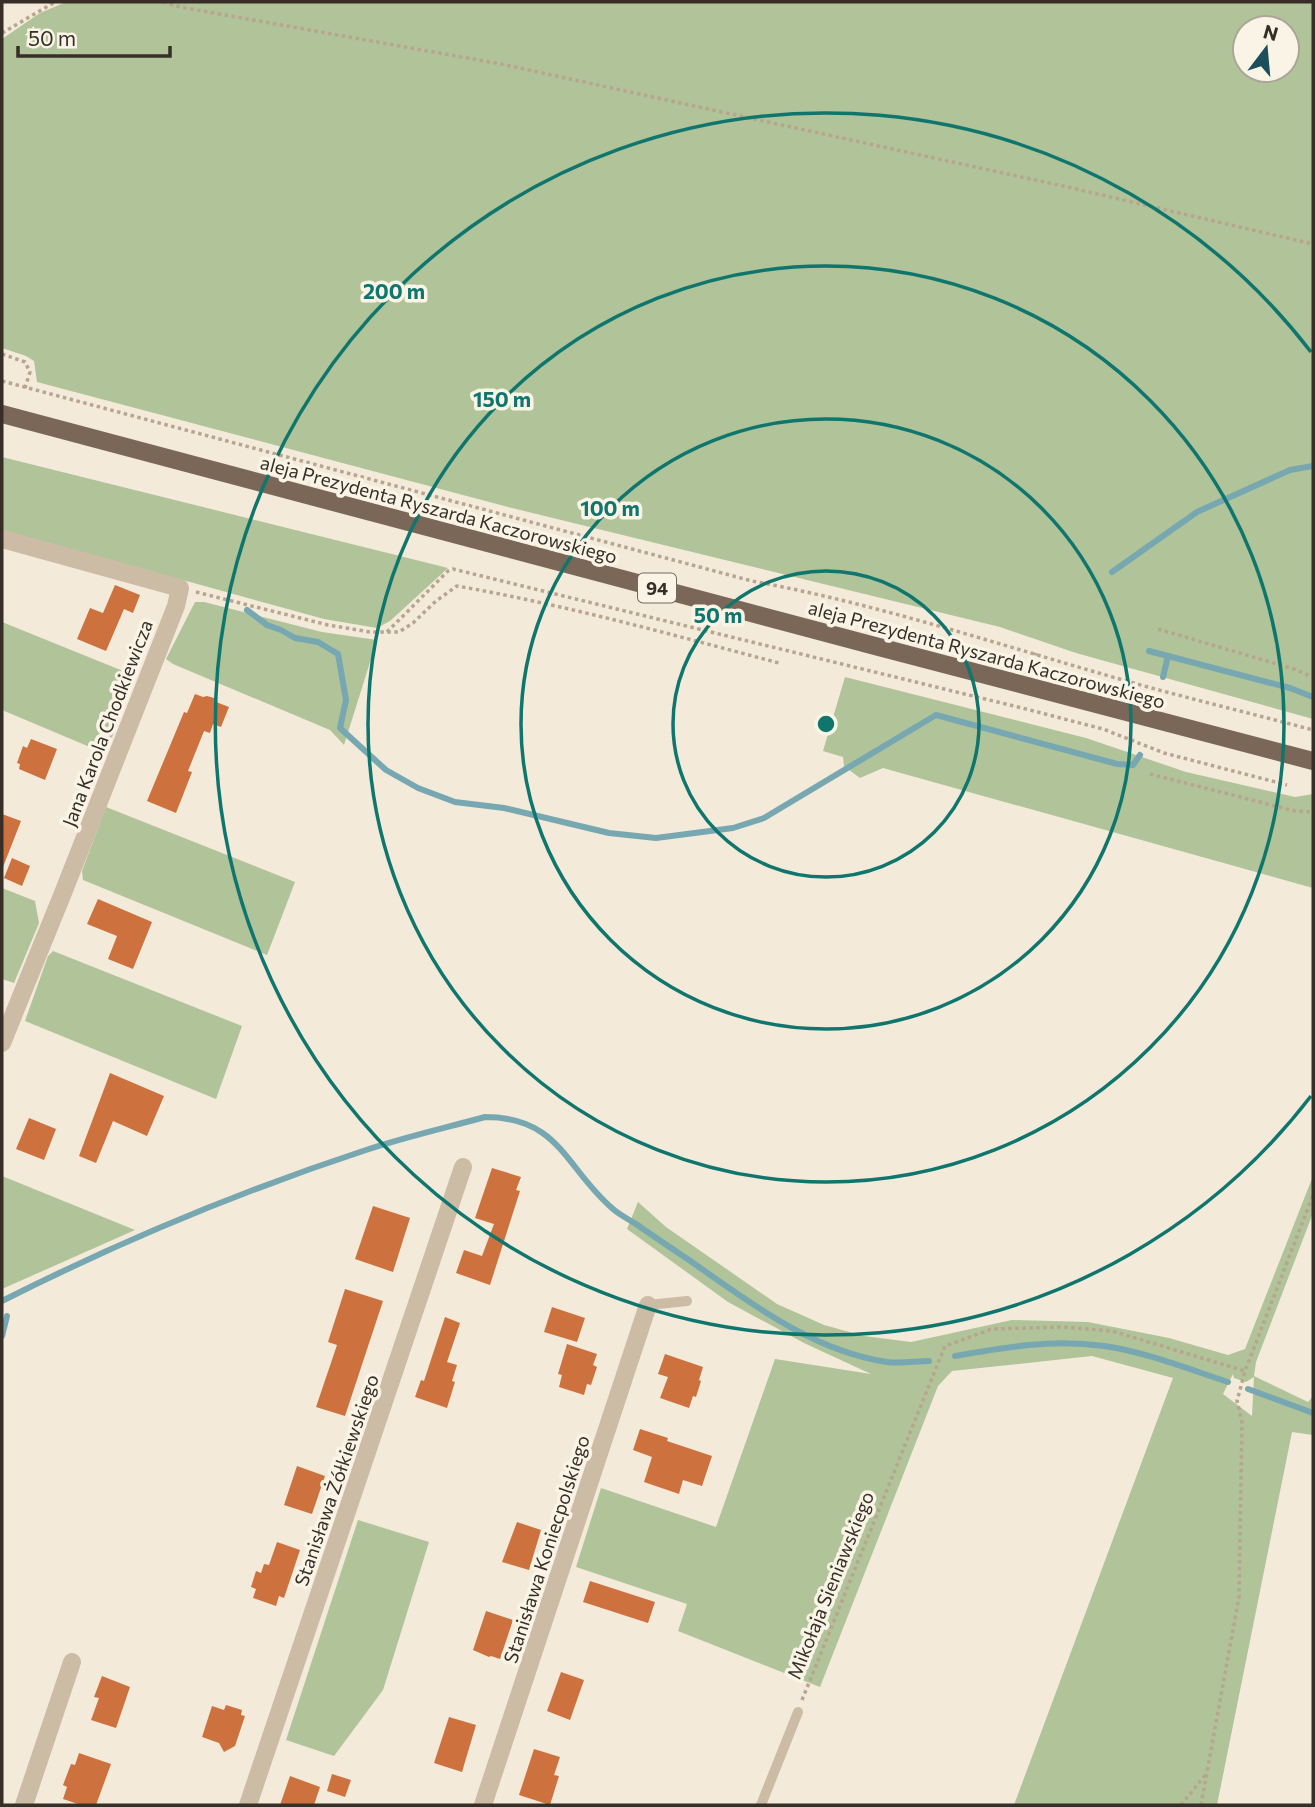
<svg xmlns="http://www.w3.org/2000/svg" width="1315" height="1807" font-family="Commissioner,sans-serif">
	<style>
		.green { fill: #b0c399; fill-rule: evenodd }
		.lines { fill: none; stroke-linecap: round; stroke-linejoin: round }
		.stream { stroke: #77a8b2; stroke-width: 6 }
		.building { fill: #cd723e }
		.path { stroke: #b8a58f; stroke-width: 3.5; stroke-dasharray: 3.5 3.5; stroke-linecap: butt }
		.lane { stroke: #ccbba5; stroke-width: 10 }
		.street { stroke: #ccbba5; stroke-width: 18 }
		.primary { stroke: #7a6757; stroke-width: 18 }
		.ring { fill: none; stroke: #0f766e; stroke-width: 3.5 }
		.labels { text-anchor: middle; dominant-baseline: central; stroke-width: 7; stroke-linejoin: round; paint-order: stroke }
		.shield { fill: #faf4e6; stroke: #726960; stroke-width: 2 }
		.shield-label { font-size: 18px; font-weight: bold; fill: #372e27 }
		.street-label { font-size: 19px; fill: #372e27; stroke: #faf4e6 }
		.centre { fill: #0f766e; stroke: #faf4e6; stroke-width: 3.5 }
		.ring-label { font-size: 21px; text-anchor: middle; font-weight: bold; fill: #0f766e; stroke: #faf4e6; stroke-width: 7; stroke-linejoin: round; paint-order: stroke }
	</style>
	<rect width="100%" height="100%" fill="#f3eada"/>
	<!-- green -->
	<g class="green">
		<path d="M66 2H1313V719L1076 653 1000 627 512 508 37 382 34 361 26 356 2 348V39L40 13ZM1245 28H1287V70H1245Z"/>
		<polygon points="2,457 448,568 390,621 377,628 324,619 2,530"/>
		<polygon points="195,602 204,602 322,632 377,640 344,745 330,730 173,664 166,659"/>
		<polygon points="2,622 128,673 120,718 107,749 97,750 2,710"/>
		<polygon points="845,677 1086,738 1186,772 1295,797 1313,794 1313,888 883,768 860,778 844,766 843,757 823,751"/>
		<polygon points="106,807 295,882 267,955 83,880 82,871"/>
		<polygon points="2,888 35,901 39,923 14,983 2,979"/>
		<polygon points="53,951 242,1026 216,1099 25,1021 48,956"/>
		<polygon points="2,1176 135,1230 2,1289"/>
		<path d="M1313 1176V1213L1256 1362 1254 1376 1308 1402 1313 1396V1435L1292 1432 1217 1805H1014L1173 1378 1092 1356 952 1371 938 1386 820 1687 678 1631 687 1604 576 1567 601 1488 716 1527 775 1359 871 1374 804 1343 728 1302 627 1229 638 1202 666 1227 777 1304 824 1325 864 1336 911 1342 1012 1320 1088 1322 1169 1338 1228 1355 1245 1349ZM1233 1374 1234 1378 1246 1382 1254 1377 1252 1416 1223 1394Z"/>
		<polygon points="358,1520 429,1542 383,1690 334,1756 286,1740"/>
	</g>
	<g class="lines">
		<!-- stream -->
		<g class="stream">
			<polyline points="1112,572 1197,512 1290,470 1313,466"/>
			<polyline points="247,610 267,625 281,630 295,638 318,642 338,654 346,700 340,728 386,770 418,788 455,802 504,808 609,833 656,838 733,828 764,818 936,715 1117,764 1133,765 1140,755"/>
			<polyline points="1149,651 1168,656 1163,677"/>
			<polyline points="1168,656 1290,688 1313,697"/>
			<path d="M2 1301C119 1242 241 1191 366 1150 405 1137 445 1128 485 1117 560 1117 565 1168 613 1209 620 1215 628 1219 636 1224 653 1236 671 1248 689 1260 749 1302 812 1351 887 1362 900 1364 916 1361 929 1361"/>
			<polyline points="2,1336 7,1316"/>
			<path d="M955 1356C1006 1347 1052 1339 1104 1346 1146 1352 1188 1369 1228 1382"/>
			<polyline points="1248,1389 1313,1413"/>
		</g>
	</g>
	<!-- building -->
	<g class="building">
		<polygon points="115,585 140,595 133,613 124,609 106,651 77,639 90,608 103,613"/>
		<polygon points="195,694 203,697 207,696 214,698 216,702 229,707 221,727 213,724 210,733 204,731 188,771 192,772 176,813 147,801 184,712 187,713"/>
		<polygon points="31,739 57,749 45,780 19,769 20,764 17,763 23,746 27,748"/>
		<polygon points="2,814 21,821 3,867 2,867"/>
		<polygon points="12,858 30,866 22,886 4,878"/>
		<polygon points="98,899 152,922 133,969 108,959 117,936 87,924"/>
		<polygon points="110,1073 164,1096 147,1136 113,1121 96,1163 79,1156"/>
		<polygon points="29,1118 56,1129 44,1160 16,1149"/>
		<polygon points="492,1168 521,1177 516,1190 520,1191 490,1285 456,1273 464,1250 482,1256 494,1224 475,1218"/>
		<polygon points="373,1206 410,1218 393,1272 355,1259"/>
		<polygon points="345,1289 383,1301 345,1416 316,1407 337,1345 328,1342"/>
		<polygon points="552,1307 585,1318 577,1342 544,1332"/>
		<polygon points="445,1317 460,1323 447,1362 457,1365 452,1381 455,1382 447,1408 415,1397 421,1380 424,1381"/>
		<polygon points="567,1344 597,1354 593,1365 597,1367 591,1385 587,1384 584,1395 559,1387 562,1375 558,1374"/>
		<polygon points="665,1354 703,1367 699,1380 701,1381 696,1397 693,1396 689,1408 660,1398 668,1377 658,1374"/>
		<polygon points="640,1429 668,1438 667,1441 712,1456 702,1486 683,1480 679,1494 644,1482 652,1457 633,1450"/>
		<polygon points="297,1466 325,1476 312,1514 284,1505"/>
		<polygon points="517,1522 541,1530 529,1570 502,1562"/>
		<polygon points="277,1542 300,1550 284,1598 279,1596 276,1606 253,1598 256,1589 251,1587 256,1571 261,1573 264,1564 269,1565"/>
		<polygon points="590,1581 655,1602 648,1623 583,1602"/>
		<polygon points="486,1611 513,1620 500,1659 491,1656 489,1657 473,1650"/>
		<polygon points="561,1672 584,1680 570,1720 547,1711"/>
		<polygon points="102,1676 130,1687 116,1728 91,1720 99,1698 94,1697"/>
		<polygon points="226,1705 242,1710 241,1715 245,1716 235,1746 224,1752 219,1743 202,1737 212,1706 224,1710"/>
		<polygon points="449,1717 476,1725 462,1772 434,1763"/>
		<polygon points="534,1749 560,1757 554,1775 559,1776 550,1805 519,1795"/>
		<polygon points="79,1753 111,1764 96,1805 81,1805 63,1799 67,1787 63,1785 71,1764 75,1765"/>
		<polygon points="332,1774 351,1780 345,1797 327,1791"/>
		<polygon points="290,1776 320,1787 314,1805 280,1805"/>
	</g>
	<g class="lines">
		<!-- path -->
		<g class="path">
			<polyline points="163,2 180,7 501,64 1063,186 1313,244"/>
			<polyline points="2,33 55,2"/>
			<polyline points="2,354 25,362 30,372 25,388"/>
			<path d="M2 381 752 581C878 604 1000 645 1123 680 1186 698 1250 713 1313 730"/>
			<path d="M196 592 328 625 370 632H399L413 623 436 601 457 586C566 605 673 635 779 663"/>
			<polyline points="1158,629 1294,669 1313,677"/>
			<polyline points="387,632 448,571 453,569 1022,708 1103,729 1164,753 1287,785"/>
			<polyline points="1032,669 1036,653"/>
			<polyline points="1150,774 1295,811 1313,812"/>
			<polyline points="802,1700 945,1346 992,1329 1063,1327 1112,1331 1245,1371"/>
			<polyline points="1181,1805 1206,1774"/>
			<polyline points="1201,1805 1239,1597 1242,1422 1237,1401 1245,1371 1313,1195"/>
		</g>
		<!-- lane -->
		<g class="lane">
			<polyline points="648,1305 687,1301"/>
			<polyline points="761,1805 798,1712"/>
		</g>
		<!-- street -->
		<g class="street">
			<polyline points="2,539 180,588 176,606 63,893 2,1043"/>
			<polyline points="24,1805 72,1662"/>
			<polyline points="248,1805 463,1167"/>
			<polyline points="483,1805 648,1305"/>
		</g>
		<!-- primary -->
		<polyline class="primary" points="2,414 875,646 1313,761"/>
	</g>
	<!-- distance rings -->
	<g class="ring">
		<circle cx="826" cy="724" r="153"/>
		<circle cx="826" cy="724" r="305"/>
		<circle cx="826" cy="724" r="458"/>
		<path d="M1311 1096A611 611 0 1 1 1311 352"/>
	</g>
	<g class="labels">
		<!-- shield labels -->
		<rect class="shield" x="638" y="573.5" width="38" height="29" rx="5"/>
		<g class="shield-label">
			<text x="657" y="588">94</text>
		</g>
		<!-- street labels -->
		<g class="street-label">
			<text transform="translate(439 509) rotate(15)">aleja Prezydenta Ryszarda Kaczorowskiego</text>
			<text transform="translate(987 654) rotate(15)">aleja Prezydenta Ryszarda Kaczorowskiego</text>
			<text transform="translate(107 723) rotate(-69)">Jana Karola Chodkiewicza</text>
			<text transform="translate(336 1480) rotate(-71)">Stanisława Żółkiewskiego</text>
			<text transform="translate(546 1549) rotate(-72)">Stanisława Koniecpolskiego</text>
			<text transform="translate(830 1585) rotate(-68)">Mikołaja Sieniawskiego</text>
		</g>
	</g>
	<circle cx="826" cy="724" r="10" class="centre"/>
	<g class="ring-label">
		<text x="394" y="299">200 m</text>
		<text x="502" y="407">150 m</text>
		<text x="610" y="516">100 m</text>
		<text x="718" y="623">50 m</text>
	</g>
	<!-- border -->
	<rect width="1315" height="1807" fill="none" stroke="#372e27" stroke-width="7"/>
	<!-- north arrow -->
	<g transform="translate(1266 49) rotate(16)"><circle r="33" fill="#faf4e6" stroke="#aca59a" stroke-width="2"/>
	<path d="M0-5L12 26L0 18L-12 26Z" fill="#1a4f5b"/>
	<text y="-10" font-size="19" font-weight="bold" text-anchor="middle" fill="#372e27">N</text>
	</g>
	<!-- scale -->
	<path d="M18 46v10h152v-10" fill="none" stroke="#372e27" stroke-width="3.5"/>
	<text x="28" y="46" font-size="21" fill="#372e27" stroke="#faf4e6" stroke-width="5" paint-order="stroke">50 m</text>
</svg>
